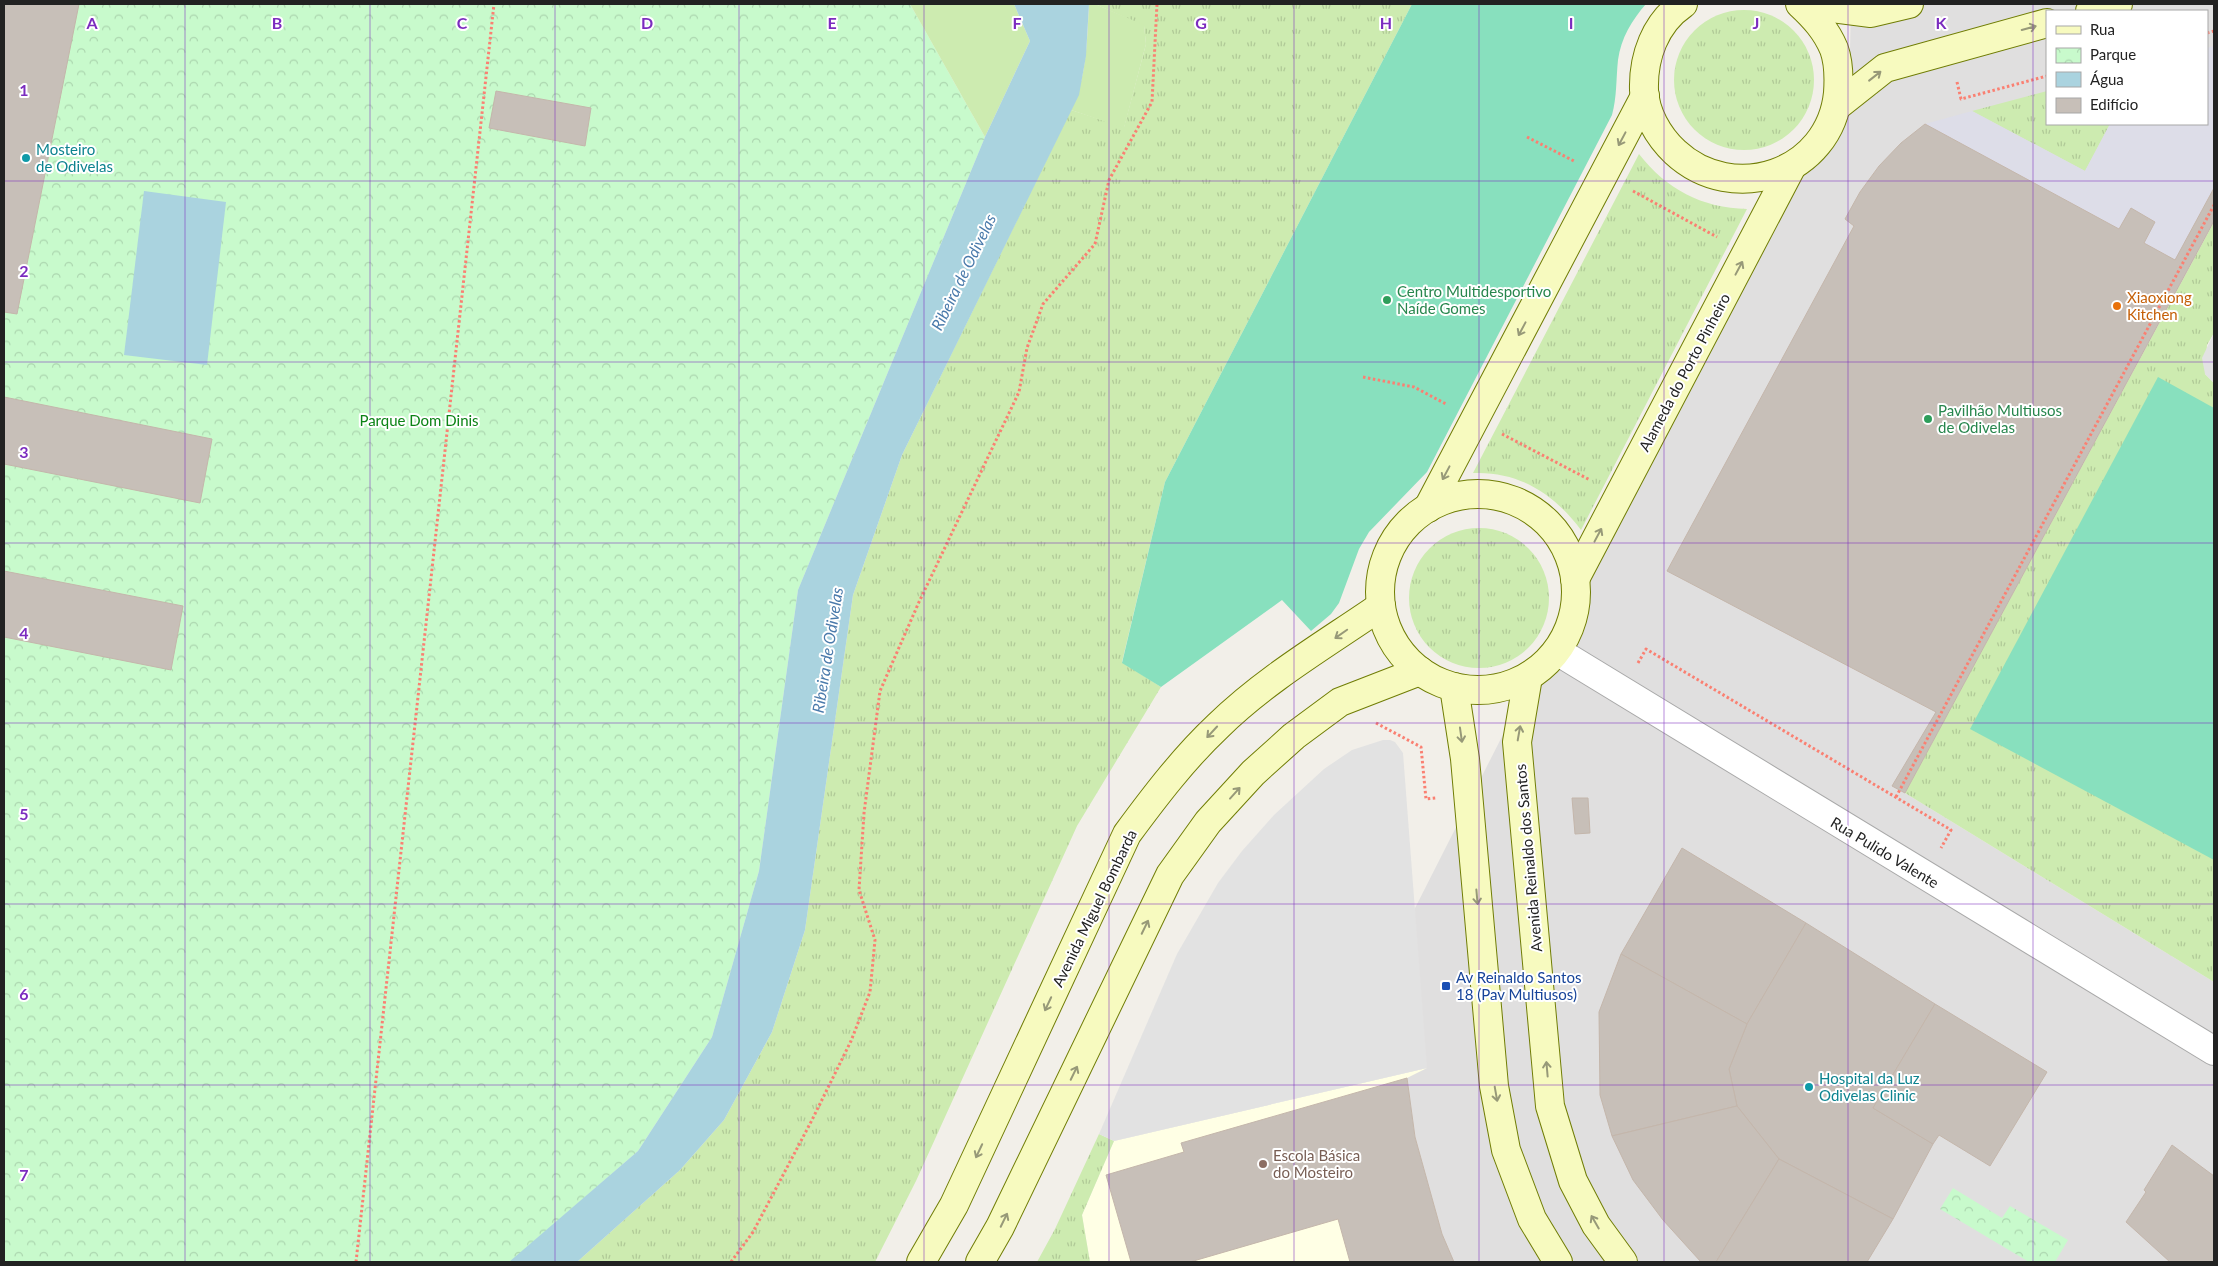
<svg xmlns="http://www.w3.org/2000/svg" width="2218" height="1266" font-family="Lato,sans-serif">
	<style>
		.residential { fill: #e0dfdf; fill-rule: evenodd }
		.education { fill: #ffffe5 }
		.grass { fill: url(#grass-tufts) }
		.park { fill: url(#park-crowns) }
		.garden { fill: #cdebb0 }
		.pitch { fill: #88e0be }
		.parking { fill: #e2e2e2 }
		.plaza { fill: #dddde8 }
		.water { fill: #aad3df }
		.building { fill: #c7bfb8; stroke: #c4b6ab }
		.lines { fill: none; stroke-linecap: round; stroke-linejoin: round }
		.minor-casing { stroke: #a9a9a9; stroke-width: 30 }
		.secondary-casing { stroke: #707d05; stroke-width: 30 }
		.path { stroke: #fa8072; stroke-width: 3; stroke-dasharray: 2.5 2.5; stroke-linecap: butt }
		.minor { stroke: #fff; stroke-width: 28 }
		.secondary { stroke: #f7fabf; stroke-width: 28 }
		.oneway { stroke: #979978 }
		.grid { fill: none; stroke: #7b2cbf; stroke-width: 1; stroke-opacity: 0.55 }
		.culture-dot { fill: #0f9aa8; stroke: #fff; stroke-width: 2 }
		.leisure-dot { fill: #2e9e5b; stroke: #fff; stroke-width: 2 }
		.food-dot { fill: #e8710a; stroke: #fff; stroke-width: 2 }
		.transit-dot { fill: #1a4fb4; stroke: #fff; stroke-width: 2 }
		.education-dot { fill: #8d6e63; stroke: #fff; stroke-width: 2 }
		.labels { text-anchor: middle; dominant-baseline: central; stroke-width: 4; stroke-linejoin: round; paint-order: stroke }
		.culture-label { font-size: 15px; fill: #0d838f; stroke: #fff; text-anchor: start }
		.leisure-label { font-size: 15px; fill: #27864d; stroke: #fff; text-anchor: start }
		.food-label { font-size: 15px; fill: #c56008; stroke: #fff; text-anchor: start }
		.street-label { font-size: 15px; fill: #222; stroke: #fff }
		.park-label { font-size: 15px; fill: #0c8416; stroke: #fff }
		.transit-label { font-size: 15px; fill: #164399; stroke: #fff; text-anchor: start }
		.education-label { font-size: 15px; fill: #785e54; stroke: #fff; text-anchor: start }
		.water-label { font-size: 16px; font-style: italic; fill: #4a7aab; stroke: #fff }
		.grid-label { font-size: 16px; text-anchor: middle; font-weight: bold; fill: #7b2cbf; stroke: #fff; stroke-width: 4; stroke-linejoin: round; paint-order: stroke }
	</style>
	<defs>
		<pattern id="grass-tufts" width="24" height="20" patternUnits="userSpaceOnUse" patternTransform="scale(1.25)"><rect width="24" height="20" fill="#cdebb0"/><path d="M3 7l-1-3M5 7V3M7 7l1-3M15 17l-1-3M17 17v-4M19 17l1-3" fill="none" stroke="#b0c997"/></pattern>
		<pattern id="park-crowns" width="20" height="18" patternUnits="userSpaceOnUse" patternTransform="scale(1.25)"><rect width="20" height="18" fill="#c8facc"/><path d="M2 6a3 3 0 1 1 6 0M12 15a3 3 0 1 1 6 0" fill="none" stroke="#acd6af"/></pattern>
	</defs>
	<rect width="100%" height="100%" fill="#f2efe9"/>
	<!-- residential -->
	<path class="residential" d="M1851 4H2214V222L1905 793 2214 982V1262H1090L1114 1141 1426 1068 1410 918 1850 50ZM2047 11H2207V124H2047Z"/>
	<!-- education -->
	<polygon class="education" points="1427,1068 1407,1078 1415,1137 1442,1234 1454,1262 1090,1262 1082,1215 1114,1141"/>
	<!-- grass -->
	<g class="grass">
		<polygon points="1095,4 1412,4 1165,482 1122,662 1161,687 1077,826 916,1181 875,1262 577,1262 680,1170 724,1120 772,1032 805,930 853,595 902,455 1071,110 1124,127 1146,44 1144,26"/>
		<circle cx="1744" cy="80" r="70"/>
		<polygon points="2047,91 2047,124 2110,124 2085,171 1972,111"/>
		<path d="M1639 154C1666 189 1702 208 1747 209L1581 530C1554 494 1519 471 1473 473Z"/>
		<polygon points="2214,222 2214,333 2207,345 2205,374 2214,383 2214,982 1905,793"/>
		<circle cx="1479" cy="598" r="70"/>
		<polygon points="1099,1134 1114,1141 1082,1215 1090,1262 1037,1262 1055,1229"/>
	</g>
	<!-- park -->
	<g class="park">
		<polygon points="4,4 910,4 985,137 798,590 759,871 712,1037 638,1151 510,1262 4,1262"/>
		<polygon points="1953,1188 2002,1218 2010,1206 2068,1240 2055,1262 2029,1262 1940,1209"/>
	</g>
	<!-- garden -->
	<g class="garden">
		<polygon points="910,4 1014,4 1030,41 985,137"/>
		<path d="M1089 4H1095L1144 25 1146 44 1124 128 1071 110C1087 77 1087 40 1089 4Z"/>
	</g>
	<!-- pitch -->
	<g class="pitch">
		<path d="M1412 4H1646C1632 20 1621 38 1618 60 1616 79 1617 97 1612 115L1427 472 1369 532 1359 549 1339 603 1331 614 1311 631 1282 600 1161 687 1122 663 1165 482Z"/>
		<polygon points="2158,377 2214,408 2214,860 1970,729"/>
	</g>
	<!-- parking -->
	<g class="parking">
		<polygon points="2214,333 2214,383 2205,374 2202,358"/>
		<polygon points="1383,740 1390,740 1395,742 1403,753 1427,1068 1114,1141 1099,1134 1177,954 1218,883 1242,851 1274,815 1324,769 1352,750"/>
	</g>
	<!-- plaza -->
	<polygon class="plaza" points="2214,46 2214,188 2175,260 2144,243 2155,222 2131,208 2119,229 1925,124 1972,111 2085,171 2110,124 2207,124 2207,48"/>
	<!-- water -->
	<g class="water">
		<polygon points="1014,4 1089,4 1086,56 1079,95 902,455 853,595 805,930 772,1032 724,1120 680,1170 577,1262 509,1262 638,1151 712,1037 759,871 798,590 985,137 1030,41"/>
		<polygon points="144,191 226,202 207,365 124,355"/>
	</g>
	<!-- building -->
	<g class="building">
		<polygon points="4,4 79,4 17,314 4,312"/>
		<polygon points="496,91 591,108 585,146 489,128"/>
		<polygon points="1925,124 2119,229 2131,208 2155,222 2144,243 2175,260 2214,188 2214,221 1905,793 1892,786 1936,712 1667,571 1854,226 1845,219 1860,192 1879,166 1901,143"/>
		<polygon points="4,397 212,439 200,503 4,464"/>
		<polygon points="4,571 183,606 171,670 4,637"/>
		<polygon points="1572,798 1588,798 1590,833 1575,834"/>
		<polygon points="1682,848 1806,923 1747,1024 1621,954"/>
		<polygon points="1806,923 1935,1004 1873,1108 1933,1144 1893,1219 1779,1159 1737,1106 1729,1069 1747,1024"/>
		<polygon points="1621,954 1747,1024 1729,1069 1737,1106 1612,1136 1600,1095 1599,1012"/>
		<polygon points="1935,1004 2047,1072 1990,1166 1939,1135 1933,1144 1873,1108"/>
		<polygon points="1407,1078 1415,1137 1442,1234 1454,1262 1350,1262 1338,1219 1190,1262 1131,1262 1106,1175 1184,1152 1181,1143"/>
		<polygon points="1737,1106 1779,1159 1716,1262 1701,1262 1663,1220 1633,1180 1612,1136"/>
		<polygon points="2172,1145 2214,1176 2214,1262 2170,1262 2126,1222 2146,1192 2144,1190"/>
		<polygon points="1779,1159 1893,1219 1867,1262 1716,1262"/>
	</g>
	<g class="lines">
		<!-- minor casing -->
		<g class="minor-casing">
			<polyline id="minor" points="1557,651 2214,1051"/>
		</g>
		<!-- secondary casing -->
		<g class="secondary-casing">
			<g id="secondary">
				<path d="M1683 4C1655 23 1643 57 1644 90 1645 113 1658 136 1675 152 1733 206 1830 174 1838 93 1839 79 1839 63 1834 49 1826 30 1814 17 1800 4"/>
				<polyline points="1801,4 1871,13 1909,4"/>
				<polyline points="2090,11 2118,4"/>
				<polyline points="1837,106 1885,68 2047,23"/>
				<circle cx="1478" cy="592" r="98"/>
				<polyline points="1428,508 1645,96"/>
				<polyline points="1575,579 1792,166"/>
				<polyline points="1528,677 1517,742 1550,1106 1573,1181 1596,1225 1623,1262"/>
				<polyline points="1454,687 1465,759 1494,1086 1506,1150 1532,1219 1558,1262"/>
				<path d="M921 1262 954 1205 1127 834C1155 796 1184 758 1218 726 1266 679 1326 644 1381 606"/>
				<polyline points="980,1262 1000,1227 1170,875 1208,822 1253,773 1294,736 1340,702 1420,671"/>
			</g>
		</g>
		<!-- path -->
		<g class="path">
			<polyline points="2207,33 2214,31"/>
			<polyline points="1957,82 1961,99 2047,76"/>
			<polyline points="1527,137 1574,161"/>
			<polyline points="1633,191 1717,237"/>
			<polyline points="1363,377 1414,387 1446,404"/>
			<polyline points="1502,434 1590,480"/>
			<polyline points="1638,663 1646,649 1951,830 1941,848"/>
			<polyline points="1376,723 1421,747 1426,799 1436,798"/>
			<polyline points="1896,797 2214,205"/>
			<polyline points="356,1262 494,4"/>
			<polyline points="731,1262 753,1232 812,1120 851,1041 870,992 875,940 859,890 864,813 880,691 919,602 1019,392 1027,348 1043,304 1095,244 1109,180 1152,102 1157,4"/>
		</g>
		<!-- minor -->
		<use href="#minor" class="minor"/>
		<!-- secondary -->
		<use href="#secondary" class="secondary"/>
	</g>
	<!-- one-way arrows -->
	<defs><path id="oneway-shaft" d="M-6 0H5M1.5-3L5.5 0L1.5 3" fill="none" stroke-width="1.6" stroke-linecap="round" stroke-linejoin="round" transform="scale(1.25)"/></defs>
	<g class="oneway">
		<use href="#oneway-shaft" transform="translate(2029 28) rotate(-15)"/>
		<use href="#oneway-shaft" transform="translate(1875 76) rotate(-38)"/>
		<use href="#oneway-shaft" transform="translate(1622 139) rotate(118)"/>
		<use href="#oneway-shaft" transform="translate(1739 268) rotate(-62)"/>
		<use href="#oneway-shaft" transform="translate(1522 329) rotate(118)"/>
		<use href="#oneway-shaft" transform="translate(1446 473) rotate(118)"/>
		<use href="#oneway-shaft" transform="translate(1598 535) rotate(-62)"/>
		<use href="#oneway-shaft" transform="translate(1341 634) rotate(145)"/>
		<use href="#oneway-shaft" transform="translate(1212 732) rotate(133)"/>
		<use href="#oneway-shaft" transform="translate(1519 733) rotate(-80)"/>
		<use href="#oneway-shaft" transform="translate(1461 735) rotate(82)"/>
		<use href="#oneway-shaft" transform="translate(1235 793) rotate(-48)"/>
		<use href="#oneway-shaft" transform="translate(1477 897) rotate(85)"/>
		<use href="#oneway-shaft" transform="translate(1145 927) rotate(-64)"/>
		<use href="#oneway-shaft" transform="translate(1048 1004) rotate(115)"/>
		<use href="#oneway-shaft" transform="translate(1547 1069) rotate(-95)"/>
		<use href="#oneway-shaft" transform="translate(1074 1073) rotate(-64)"/>
		<use href="#oneway-shaft" transform="translate(1496 1094) rotate(80)"/>
		<use href="#oneway-shaft" transform="translate(979 1151) rotate(115)"/>
		<use href="#oneway-shaft" transform="translate(1004 1220) rotate(-64)"/>
		<use href="#oneway-shaft" transform="translate(1595 1222) rotate(-120)"/>
	</g>
	<!-- grid -->
	<path class="grid" d="M185 4V1262M370 4V1262M555 4V1262M739 4V1262M924 4V1262M1109 4V1262M1294 4V1262M1479 4V1262M1664 4V1262M1848 4V1262M2033 4V1262M4 181H2214M4 362H2214M4 543H2214M4 723H2214M4 904H2214M4 1085H2214"/>
	<!-- markers -->
	<g class="culture-dot">
		<circle cx="26" cy="158" r="5"/>
		<circle cx="1809" cy="1087" r="5"/>
	</g>
	<g class="leisure-dot">
		<circle cx="1387" cy="300" r="5"/>
		<circle cx="1928" cy="419" r="5"/>
	</g>
	<circle class="food-dot" cx="2117" cy="306" r="5"/>
	<rect class="transit-dot" x="1441" y="981" width="10" height="10" rx="2.5"/>
	<circle class="education-dot" cx="1263" cy="1164" r="5"/>
	<g class="labels">
		<!-- culture labels -->
		<g class="culture-label">
			<text x="36" y="149">Mosteiro<tspan x="36" dy="17">de Odivelas</tspan></text>
			<text x="1819" y="1078">Hospital da Luz<tspan x="1819" dy="17">Odivelas Clinic</tspan></text>
		</g>
		<!-- leisure labels -->
		<g class="leisure-label">
			<text x="1397" y="291">Centro Multidesportivo<tspan x="1397" dy="17">Naíde Gomes</tspan></text>
			<text x="1938" y="410">Pavilhão Multiusos<tspan x="1938" dy="17">de Odivelas</tspan></text>
		</g>
		<!-- food labels -->
		<g class="food-label">
			<text x="2127" y="297">Xiaoxiong<tspan x="2127" dy="17">Kitchen</tspan></text>
		</g>
		<!-- street labels -->
		<g class="street-label">
			<text transform="translate(1684 372) rotate(-62)">Alameda do Porto Pinheiro</text>
			<text transform="translate(1885 852) rotate(31)">Rua Pulido Valente</text>
			<text transform="translate(1528 858) rotate(-95)">Avenida Reinaldo dos Santos</text>
			<text transform="translate(1094 908) rotate(-64)">Avenida Miguel Bombarda</text>
		</g>
		<!-- park labels -->
		<g class="park-label">
			<text x="419" y="420">Parque Dom Dinis</text>
		</g>
		<!-- transit labels -->
		<g class="transit-label">
			<text x="1456" y="977">Av Reinaldo Santos<tspan x="1456" dy="17">18 (Pav Multiusos)</tspan></text>
		</g>
		<!-- education labels -->
		<g class="education-label">
			<text x="1273" y="1155">Escola Básica<tspan x="1273" dy="17">do Mosteiro</tspan></text>
		</g>
		<!-- water labels -->
		<g class="water-label">
			<text transform="translate(963 272) rotate(-64)">Ribeira de Odivelas</text>
			<text transform="translate(827 650) rotate(-81)">Ribeira de Odivelas</text>
		</g>
	</g>
	<g class="grid-label">
		<text x="92" y="29">A</text>
		<text x="277" y="29">B</text>
		<text x="462" y="29">C</text>
		<text x="647" y="29">D</text>
		<text x="832" y="29">E</text>
		<text x="1017" y="29">F</text>
		<text x="1201" y="29">G</text>
		<text x="1386" y="29">H</text>
		<text x="1571" y="29">I</text>
		<text x="1756" y="29">J</text>
		<text x="1941" y="29">K</text>
		<text x="24" y="96">1</text>
		<text x="24" y="277">2</text>
		<text x="24" y="458">3</text>
		<text x="24" y="639">4</text>
		<text x="24" y="820">5</text>
		<text x="24" y="1000">6</text>
		<text x="24" y="1181">7</text>
	</g>
	<!-- border -->
	<rect width="2218" height="1266" fill="none" stroke="#222222" stroke-width="10"/>
	<!-- legend -->
	<rect x="2046" y="10" width="162" height="115" fill="#ffffff" stroke="#a7a7a7"/>
	<rect x="2056" y="26" width="25" height="8" fill="#f7fabf" stroke="#a7a7a7"/>
	<text x="2090" y="35" font-size="15" fill="#222222">Rua</text>
	<rect x="2056" y="48" width="25" height="15" fill="url(#park-crowns)" stroke="#a7a7a7"/>
	<text x="2090" y="60" font-size="15" fill="#222222">Parque</text>
	<rect x="2056" y="72" width="25" height="15" fill="#aad3df" stroke="#a7a7a7"/>
	<text x="2090" y="85" font-size="15" fill="#222222">Água</text>
	<rect x="2056" y="98" width="25" height="15" fill="#c7bfb8" stroke="#a7a7a7"/>
	<text x="2090" y="110" font-size="15" fill="#222222">Edifício</text>
</svg>
